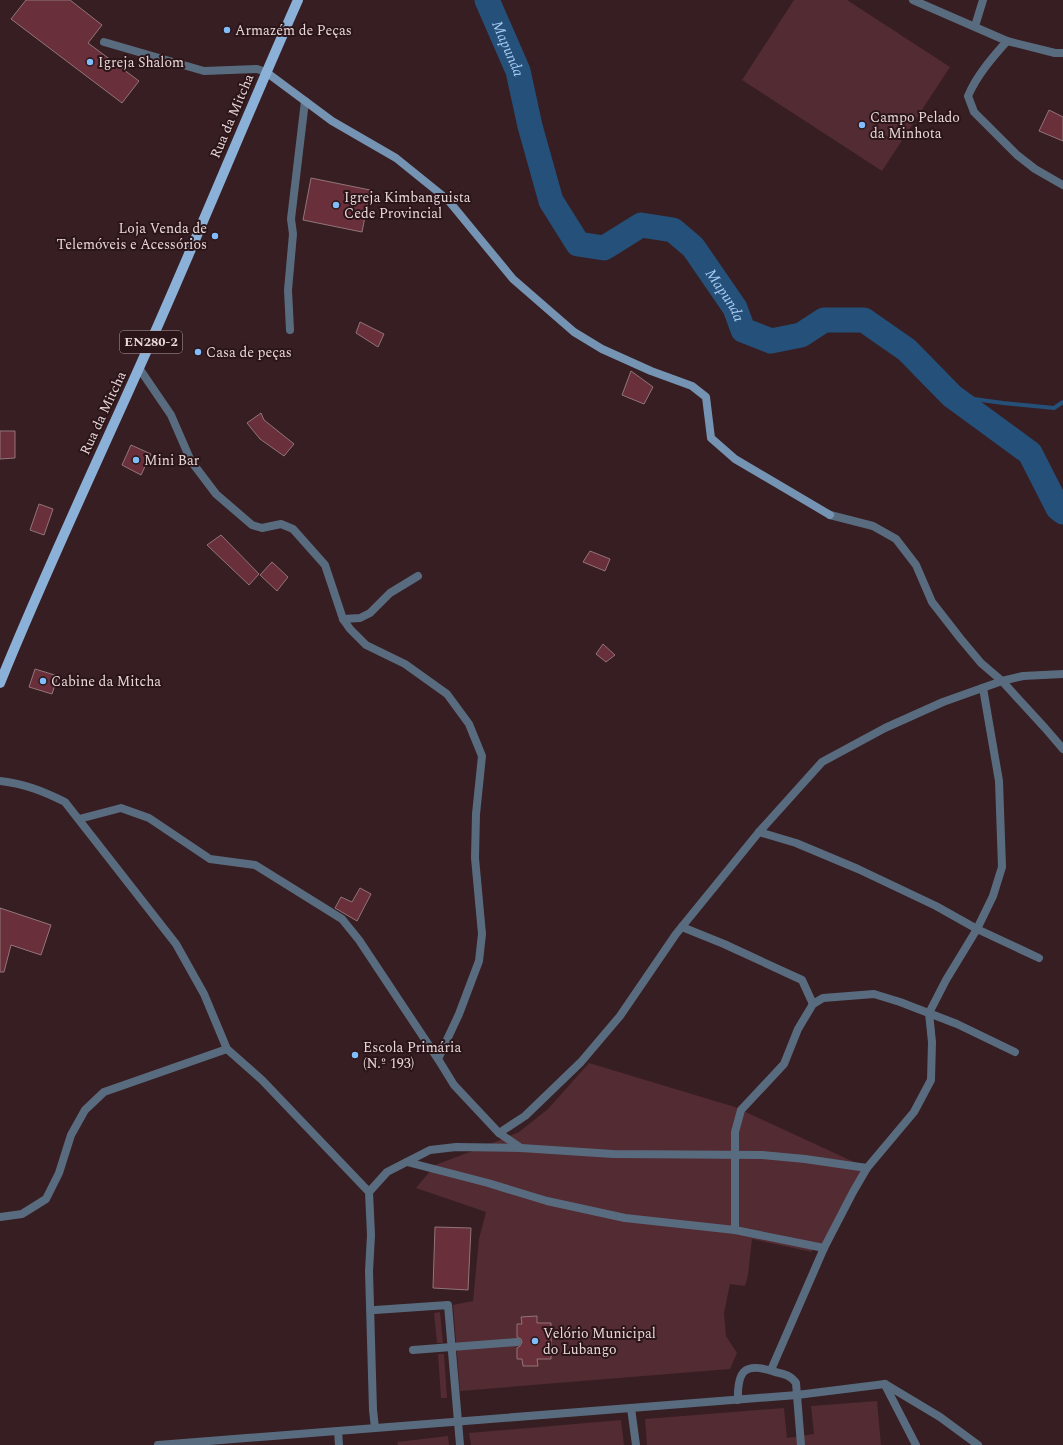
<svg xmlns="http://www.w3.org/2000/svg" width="1063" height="1445" font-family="Spectral,serif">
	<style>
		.green { fill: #532b32 }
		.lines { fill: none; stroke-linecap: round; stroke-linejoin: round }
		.stream { stroke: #255079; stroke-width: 4 }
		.river { stroke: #255079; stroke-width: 25 }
		.building { fill: #692f3a; stroke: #927578 }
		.lane { stroke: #596c7f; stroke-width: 8 }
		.street { stroke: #596c7f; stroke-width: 8 }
		.secondary { stroke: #7593b2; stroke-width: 8 }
		.primary { stroke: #8bb1d9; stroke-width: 10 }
		.poi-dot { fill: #81bdfa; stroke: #2b1518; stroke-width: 1.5 }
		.labels { text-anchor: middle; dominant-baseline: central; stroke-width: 4; stroke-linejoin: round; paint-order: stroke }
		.shield { fill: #2b1518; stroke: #af9ea0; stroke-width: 1 }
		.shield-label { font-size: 13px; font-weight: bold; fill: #e8d8da }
		.poi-label { font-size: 14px; fill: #e8d8da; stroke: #2b1518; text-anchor: start }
		.street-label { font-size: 14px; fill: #e8d8da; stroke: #2b1518 }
		.water-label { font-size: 15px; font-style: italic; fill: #a7ccf3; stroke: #2b1518 }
	</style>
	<rect width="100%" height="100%" fill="#361e22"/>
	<!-- green -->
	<g class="green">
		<polygon points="794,0 847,0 950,67 882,171 742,80"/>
		<polygon points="589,1063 735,1107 867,1168 824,1248 813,1246 812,1252 752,1239 748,1275 745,1286 730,1284 724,1313 726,1336 737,1353 730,1369 460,1391 453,1305 473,1301 479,1239 486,1212 416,1188 435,1165 483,1147 519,1132 548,1109"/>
		<polygon points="440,1312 443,1343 437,1343 434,1313"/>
		<polygon points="438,1354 444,1354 447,1398 441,1398"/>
		<polygon points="877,1401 881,1445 647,1445 645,1419 784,1408 787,1438 814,1434 811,1406"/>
		<polygon points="621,1420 624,1445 471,1445 469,1433"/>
		<polygon points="448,1436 449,1445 398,1445 397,1442"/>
	</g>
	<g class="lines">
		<!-- stream -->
		<polyline class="stream" points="952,396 1003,403 1054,408 1063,402"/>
		<!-- river -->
		<path class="river" id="s1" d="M487 0 518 71 530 126 551 201 578 244 604 248 641 225 673 230 693 247 735 308 743 330 771 341 801 335 824 320H864L907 350 952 396 1030 453 1058 508 1063 512"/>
	</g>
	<!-- building -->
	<g class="building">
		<polygon points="26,0 70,0 102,25 88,43 139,81 122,103 11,19"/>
		<polygon points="1049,110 1063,117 1063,141 1039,131"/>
		<polygon points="311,178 370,190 362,232 303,220"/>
		<polygon points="360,322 384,334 378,347 356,333"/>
		<polygon points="631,371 653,387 644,404 622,395"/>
		<polygon points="261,413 264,420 294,444 284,456 260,439 247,423"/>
		<polygon points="0,431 15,431 15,458 0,459"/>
		<polygon points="131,445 151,454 141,475 122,465"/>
		<polygon points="39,504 53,509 44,535 30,530"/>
		<polygon points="221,535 259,574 249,585 207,545"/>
		<polygon points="590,551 610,559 605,571 583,562"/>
		<polygon points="272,562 288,577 277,591 260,575"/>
		<polygon points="603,644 615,655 606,662 596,654"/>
		<polygon points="35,669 58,676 52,694 29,687"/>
		<polygon points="360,888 371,894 357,921 335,908 341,897 352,902"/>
		<polygon points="0,908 51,925 41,955 11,945 4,972 0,972"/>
		<polygon points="435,1227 471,1228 468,1290 433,1288"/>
		<polygon points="537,1316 537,1323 551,1323 551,1359 537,1359 538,1366 523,1366 522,1359 517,1359 517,1348 520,1346 522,1342 521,1339 517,1337 517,1324 522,1324 521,1317"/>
	</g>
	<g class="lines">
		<!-- lane -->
		<g class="lane">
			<polyline points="975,26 983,0"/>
			<path d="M1007 41C992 58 977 75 968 96L974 112 1017 155 1035 169 1063 185"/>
			<polyline points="290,330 288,290 293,234 291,219 305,101"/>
			<polyline points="139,368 171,415 191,461 216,494 252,525 262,528 281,524 293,529 325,565 343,619 350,629 366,645 405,664 447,694 469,724 482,756 476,814 475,858 482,934 479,961 459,1014 438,1059 454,1085 499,1133 521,1148"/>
			<polyline points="830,515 873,526 896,539 916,565 932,602 960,638 981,663 1002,681 1045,728 1063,749"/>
			<polyline points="343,619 360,618 370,613 390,593 418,576"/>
			<path d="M0 781C25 784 43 791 65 802L176 944 204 994 227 1049 262 1080 369 1192 371 1235 369 1271 373 1410 375 1428"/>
			<polyline points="79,819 121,808 149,818 210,859 255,865 342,919 359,940 438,1059"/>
			<polyline points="759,832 796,843 858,869 936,906 977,929 1039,958"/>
			<polyline points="682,927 724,944 802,980 813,1004"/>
			<polyline points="499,1133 525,1116 581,1062 620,1016 676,934 759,832 822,762 885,728 943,702 1002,681 1023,676 1063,674"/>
			<polyline points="407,1162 488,1183 547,1201 625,1218 735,1230 824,1248"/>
			<polyline points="369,1192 387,1172 430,1150 456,1147 521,1148 613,1154 762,1155 805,1159 867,1168"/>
			<polyline points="0,1217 22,1214 46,1199 59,1173 71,1135 85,1110 104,1092 227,1049"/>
			<polyline points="735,1230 735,1132 741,1110 784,1064 798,1029 813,1004 823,998 874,994 900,1002 957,1024 1015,1052"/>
			<polyline points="771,1370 824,1248 853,1192 867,1168 914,1112 931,1080 932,1042 929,1013 946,980 977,929 993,896 1002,867 999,781 983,688"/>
		</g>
		<!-- street -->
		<g class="street">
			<polyline points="913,0 1007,41 1055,53 1063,53"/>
			<polyline points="104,42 204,71 257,69 266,72"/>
			<polyline points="375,1310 448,1305 460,1445"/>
			<polyline points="413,1350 517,1342"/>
			<polyline points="885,1384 940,1417 978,1445"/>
			<polyline points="885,1385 916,1445"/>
			<path d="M738 1400C737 1369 746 1362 775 1372 784 1374 790 1375 796 1383L801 1445"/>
			<polyline points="631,1408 636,1445"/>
			<polyline points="338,1431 339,1445"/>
			<polyline points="158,1445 797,1395 885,1384"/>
		</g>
		<!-- secondary -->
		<polyline class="secondary" points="266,72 332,121 396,158 448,200 513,279 574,332 602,349 651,371 692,386 706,397 711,438 735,459 830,515"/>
		<!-- primary -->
		<path class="primary" d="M0 683C43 577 92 473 139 368 194 246 244 122 298 0"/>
	</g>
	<!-- markers -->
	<g class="poi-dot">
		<circle cx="227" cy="30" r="4"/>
		<circle cx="90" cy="62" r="4"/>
		<circle cx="862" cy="125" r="4"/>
		<circle cx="336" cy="205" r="4"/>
		<circle cx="215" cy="236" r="4"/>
		<circle cx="198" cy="352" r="4"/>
		<circle cx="136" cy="460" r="4"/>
		<circle cx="43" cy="681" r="4"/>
		<circle cx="355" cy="1055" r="4"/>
		<circle cx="535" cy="1341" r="4"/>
	</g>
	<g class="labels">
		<!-- shield labels -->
		<rect class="shield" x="120" y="331" width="62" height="22" rx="3"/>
		<g class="shield-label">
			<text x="151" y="342">EN280-2</text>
		</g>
		<!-- poi labels -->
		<g class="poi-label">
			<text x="235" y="30">Armazém de Peças</text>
			<text x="98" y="62">Igreja Shalom</text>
			<text x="870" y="117">Campo Pelado<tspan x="870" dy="16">da Minhota</tspan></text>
			<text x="344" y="197">Igreja Kimbanguista<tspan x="344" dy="16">Cede Provincial</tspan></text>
			<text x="207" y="228" text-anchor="end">Loja Venda de<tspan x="207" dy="16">Telemóveis e Acessórios</tspan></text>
			<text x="206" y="352">Casa de peças</text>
			<text x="144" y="460">Mini Bar</text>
			<text x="51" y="681">Cabine da Mitcha</text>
			<text x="363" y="1047">Escola Primária<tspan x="363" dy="16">(N.º 193)</tspan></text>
			<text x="543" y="1333">Velório Municipal<tspan x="543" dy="16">do Lubango</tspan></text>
		</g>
		<!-- street labels -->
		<g class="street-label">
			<text transform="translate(232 116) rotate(-67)">Rua da Mitcha</text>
			<text transform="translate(103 413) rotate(-65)">Rua da Mitcha</text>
		</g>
		<!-- water labels -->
		<g class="water-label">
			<text stroke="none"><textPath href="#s1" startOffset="53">Mapunda</textPath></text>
			<text stroke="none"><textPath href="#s1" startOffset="449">Mapunda</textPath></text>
		</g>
	</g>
</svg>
